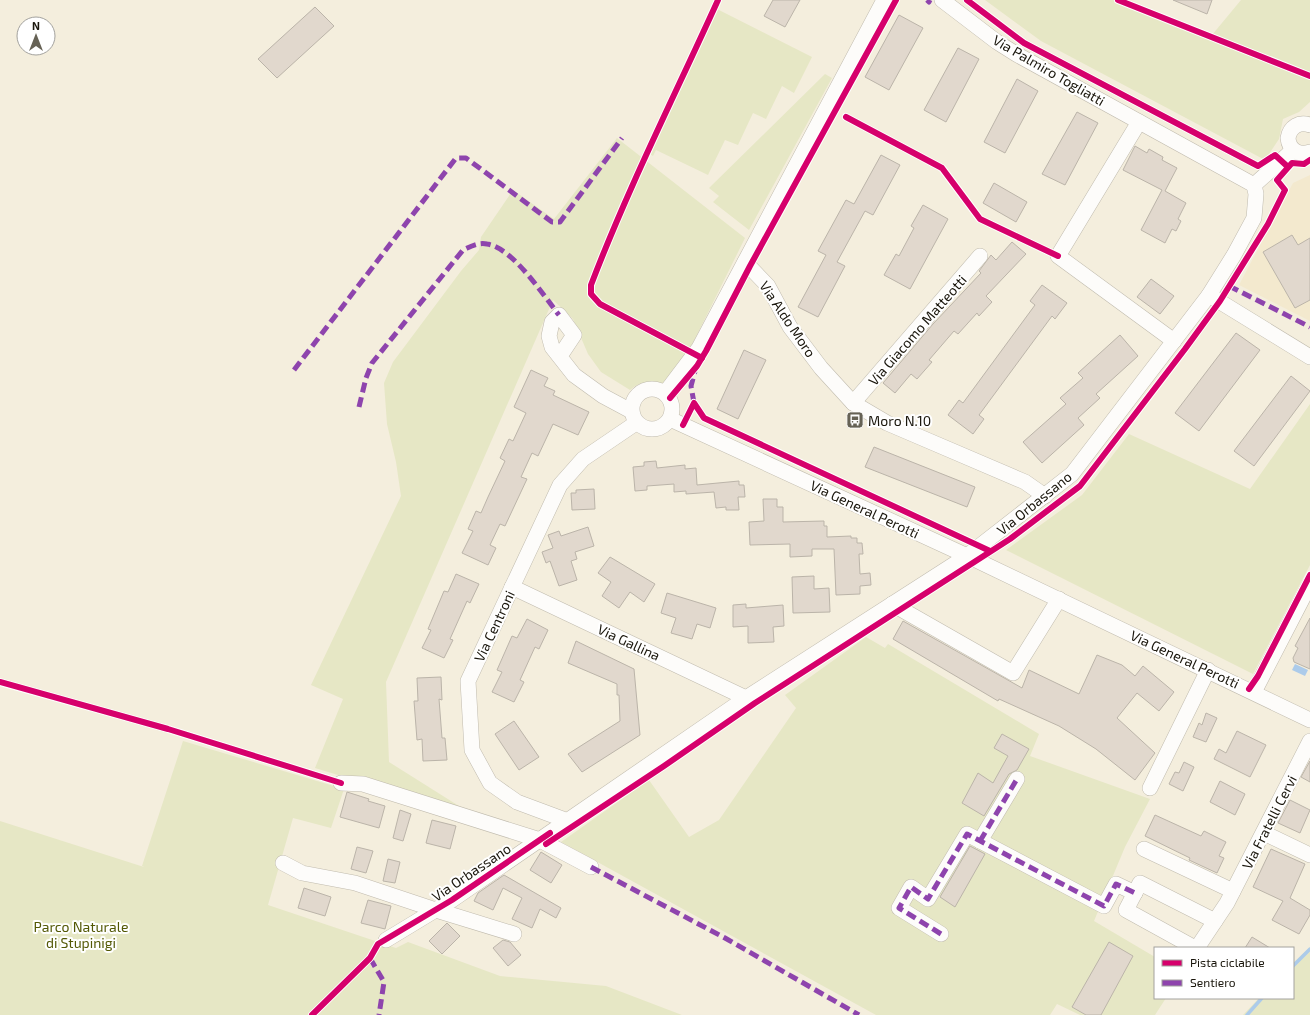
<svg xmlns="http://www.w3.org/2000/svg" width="1310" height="1015" font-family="'Exo 2',sans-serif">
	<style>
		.built { fill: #f3e9ce }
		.green { fill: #e6e7c5 }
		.water { fill: #accbea }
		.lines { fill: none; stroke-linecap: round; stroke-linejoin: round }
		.stream { stroke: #accbea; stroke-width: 3.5 }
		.building { fill: #e1d8cd; stroke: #bbb4a9 }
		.minor-casing { stroke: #c0bbae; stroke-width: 16 }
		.minor { stroke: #fdfcfa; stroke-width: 15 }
		.quiet { stroke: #8e44ad; stroke-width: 5; stroke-dasharray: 10 5; stroke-linecap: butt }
		.cycleway-casing { stroke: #fff; stroke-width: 8 }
		.cycleway { stroke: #d6006c; stroke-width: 6 }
		.labels { text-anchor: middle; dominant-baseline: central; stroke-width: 4; stroke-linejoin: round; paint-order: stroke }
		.street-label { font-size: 14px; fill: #1a160c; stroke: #fff }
		.poi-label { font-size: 14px; fill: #1a160c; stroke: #fff; text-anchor: start }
		.park-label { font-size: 14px; fill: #535805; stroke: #fff }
	</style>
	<rect width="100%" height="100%" fill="#f4eedd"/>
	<!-- built -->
	<polygon class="built" points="1310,175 1310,321 1239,285 1293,183"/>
	<!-- green -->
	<g class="green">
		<polygon points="985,0 1113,0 1310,76 1310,102 1299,112 1283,119 1279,139 1265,160 1041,41"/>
		<polygon points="1241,0 1310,0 1310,73 1212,35"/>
		<polygon points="717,9 812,57 794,93 782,86 766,119 753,113 738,145 725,140 708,175 656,150 653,156 648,153"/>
		<polygon points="825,74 832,78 749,230 713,202 719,196 709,188"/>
		<path d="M617 138 745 238 688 353 662 384C650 382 639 381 630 390L601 372 588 354 573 319 553 300 386 682 389 762 478 818 315 768 343 699 311 685 401 496 396 462 387 424 384 383 393 362 461 271 479 250 481 237 513 190 554 219Z"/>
		<polygon points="1310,404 1310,565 1253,674 1006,550 1082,495 1129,434 1250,489"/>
		<polygon points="866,637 885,648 888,644 1039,734 1030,756 1150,799 1125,847 1094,921 1155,957 1155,998 1166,998 1155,1015 1080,1015 1057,1004 1050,1015 876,1015 561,842 649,780 689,837 719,820 796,708 785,695"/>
		<polygon points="183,741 344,789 331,828 293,818 268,905 396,948 408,942 500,976 606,986 682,1015 0,1015 0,821 144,867 142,866"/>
		<polygon points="1310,947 1310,1015 1243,1015 1259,998 1293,998 1293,963"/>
	</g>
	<!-- water -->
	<polygon class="water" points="1295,664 1308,670 1305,676 1292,670"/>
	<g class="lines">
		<!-- stream -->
		<g class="stream">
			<polyline points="1293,966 1310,949"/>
			<polyline points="1247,1015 1262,998"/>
		</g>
	</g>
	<!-- building -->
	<g class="building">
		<polygon points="773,0 800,0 785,27 764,16"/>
		<polygon points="1173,0 1212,0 1207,14"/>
		<polygon points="315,7 334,26 277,78 258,59"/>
		<polygon points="899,15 923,28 889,90 865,77"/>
		<polygon points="958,48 979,59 946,122 924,110"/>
		<polygon points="1017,79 1038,91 1005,153 984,142"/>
		<polygon points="1077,112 1098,123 1065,185 1042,174"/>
		<polygon points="1135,146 1147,153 1149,149 1163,157 1162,160 1177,168 1165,191 1186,203 1178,219 1181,221 1176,231 1172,229 1165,243 1141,230 1162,190 1123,170"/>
		<polygon points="881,155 900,165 873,215 865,211 837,262 845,266 818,317 798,307 826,255 818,251 846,200 854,204"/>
		<polygon points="994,183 1027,202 1016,222 983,203"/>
		<polygon points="923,205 948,219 910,289 884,275 896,254 899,256 914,228 911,226"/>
		<polygon points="1292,235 1298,245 1310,238 1310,300 1295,308 1263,252"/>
		<polygon points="1012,242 1026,254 986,296 992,302 979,316 977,313 958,334 954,331 929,360 932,362 917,379 911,374 895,393 883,383 933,324 981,273 979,271 991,255 996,260"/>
		<polygon points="1151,279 1174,296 1160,314 1137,297"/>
		<polygon points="1042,285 1067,303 1055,319 1052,316 979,415 984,419 973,434 948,415 959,400 963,403 1035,305 1030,301"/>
		<polygon points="1236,333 1260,350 1199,431 1175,413"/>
		<polygon points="1120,335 1138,356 1096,394 1100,398 1078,418 1084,425 1042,463 1023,442 1066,404 1060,398 1083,378 1078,373"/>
		<polygon points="744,350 766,360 738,419 717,409"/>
		<polygon points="531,370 548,378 544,386 555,391 553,395 589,412 578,435 553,424 538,456 532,453 521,477 527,479 505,526 500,524 490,545 496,548 488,565 462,553 473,531 468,529 476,511 481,513 488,497 505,461 500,458 509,439 513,441 526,413 514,407"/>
		<polygon points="1291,376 1310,391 1254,466 1234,451"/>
		<polygon points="874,447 975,487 967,507 865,467"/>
		<polygon points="656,461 657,468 685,465 685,469 696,468 697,485 739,481 739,485 744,485 745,497 738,497 739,510 726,510 726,507 716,508 714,492 686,494 686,491 674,492 674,484 647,486 647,490 635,491 633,467 644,466 644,462"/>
		<polygon points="594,489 595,509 572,510 571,493 576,493 576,490"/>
		<polygon points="763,499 777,499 777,507 783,507 783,522 824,521 824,526 827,526 827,537 851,536 851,538 857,538 857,543 862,543 863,554 859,554 860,574 870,573 871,585 860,586 860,594 836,595 834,549 812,549 812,556 790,557 790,544 750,545 749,522 764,521"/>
		<polygon points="588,527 594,546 575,552 577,559 571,561 577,580 559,586 550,561 546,563 542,552 553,548 548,535 559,531 561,536"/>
		<polygon points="610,557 655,584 644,602 630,592 619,608 602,596 611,582 598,573"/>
		<polygon points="456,574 479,584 470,603 467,601 450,639 453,640 444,658 422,648 431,630 428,629 444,591 448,592"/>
		<polygon points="814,576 814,589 829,588 830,612 793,613 792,577"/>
		<polygon points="667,593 716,608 710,628 697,624 692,639 671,633 676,618 661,613"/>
		<polygon points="746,604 746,608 783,605 784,626 773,627 774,642 748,643 748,626 733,627 733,605"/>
		<polygon points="1310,618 1310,669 1294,662 1293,658 1298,648 1295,646"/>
		<polygon points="527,619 548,630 539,649 535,647 520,680 524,682 514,702 492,692 502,672 497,670 512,636 517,638"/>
		<polygon points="903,621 1022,688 1029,670 1079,694 1097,655 1122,665 1135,676 1143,666 1174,692 1159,711 1137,693 1117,718 1155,753 1135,780 1096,749 1059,726 999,699 998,701 893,639"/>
		<polygon points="576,641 634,669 640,735 582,772 568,754 620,721 619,695 617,695 617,684 568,663"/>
		<polygon points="441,677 442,700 439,699 442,738 445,738 447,760 423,761 422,739 417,740 414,701 418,701 417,678"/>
		<polygon points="1206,713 1217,718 1206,742 1193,737 1199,723 1202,725"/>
		<polygon points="514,721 539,757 519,770 495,734"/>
		<polygon points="1237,731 1266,745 1250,777 1214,759 1219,749 1226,753"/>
		<polygon points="1002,734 1029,749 1017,770 1009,774 984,816 962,803 978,773 993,783 1008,756 994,748"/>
		<polygon points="1310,761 1310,782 1301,777"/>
		<polygon points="1184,762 1194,767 1183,791 1169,784 1175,772 1179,773"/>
		<polygon points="1220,781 1245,794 1235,815 1210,802"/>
		<polygon points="347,792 369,799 368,801 385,806 379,828 340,817"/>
		<polygon points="1290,800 1310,810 1300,833 1278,823"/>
		<polygon points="400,810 411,814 403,841 393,838"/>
		<polygon points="1155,815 1201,836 1204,831 1226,842 1219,856 1224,858 1217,873 1189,860 1190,858 1145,836"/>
		<polygon points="432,820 456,826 450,849 426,843"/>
		<polygon points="970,846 985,854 955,907 940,897"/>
		<polygon points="357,847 373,851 366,873 351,869"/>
		<polygon points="1271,849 1305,864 1290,898 1310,910 1310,915 1299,934 1272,920 1283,901 1253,887"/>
		<polygon points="541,852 562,865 551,883 530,870"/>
		<polygon points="388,859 400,862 395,883 383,881"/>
		<polygon points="504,875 561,908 556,918 540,909 532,928 512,919 522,898 503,888 493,910 474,901 478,893"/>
		<polygon points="304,888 331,897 325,916 298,908"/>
		<polygon points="368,900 391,906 385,929 361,923"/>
		<polygon points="447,923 460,936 442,954 429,941"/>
		<polygon points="1252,937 1270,948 1245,948"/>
		<polygon points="503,940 510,942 521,955 508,966 493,948"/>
		<polygon points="1109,942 1133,956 1101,1015 1086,1015 1072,1007"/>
	</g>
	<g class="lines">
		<!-- minor casing -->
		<g class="minor-casing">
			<g id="minor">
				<polyline points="942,0 997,42 1016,54 1254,185"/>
				<polyline points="1139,122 1058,256 1174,341"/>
				<path d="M1310 125C1299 121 1290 127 1288 138 1289 150 1299 156 1310 152"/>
				<polyline points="1254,185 1293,150"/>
				<polyline points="745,262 768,286 790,327 821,368 853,403 887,423 1025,482 1045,496"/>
				<polyline points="1209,295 1310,357"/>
				<polyline points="560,356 574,335 559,315 552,322 549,336 552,347 574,375 603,396 631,411"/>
				<circle cx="652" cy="409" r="20"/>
				<polyline points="665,393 699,348 884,0"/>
				<polyline points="853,403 980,256"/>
				<polyline points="670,419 976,560 1310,720"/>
				<polyline points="512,587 746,698"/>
				<polyline points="892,604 1013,673 1059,599"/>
				<polyline points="1254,692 1310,584"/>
				<polyline points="341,783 363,784 540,840 591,867"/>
				<polyline points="1150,788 1208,670"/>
				<polyline points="568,821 517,802 490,783 472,750 468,681 560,485 583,459 636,423"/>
				<polyline points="1264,833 1310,855"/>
				<polyline points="980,841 1017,779"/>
				<polyline points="1144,849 1233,891"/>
				<polyline points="283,863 302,873 355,883 436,910 514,934"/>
				<polyline points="941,934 899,908 911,887 928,899 967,834 1104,906 1116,884 1135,893"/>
				<polyline points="386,940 452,900 746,698 967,556 1072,474 1209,295 1234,255 1254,218 1256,194 1254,185"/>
				<polyline points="1195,948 1126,910 1140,883 1215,921"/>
				<polyline points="1197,948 1227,903 1310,741"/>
			</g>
		</g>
		<!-- minor -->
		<use href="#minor" class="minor"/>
		<!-- quiet -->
		<g class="quiet">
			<polyline points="927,0 929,2 930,0"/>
			<polyline points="1229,286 1310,327"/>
			<polyline points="294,370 456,158 466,158 552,222 560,222 622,138"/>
			<polyline points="694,403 691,386 695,371"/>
			<path d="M359 407 366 378 372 363 463 250C470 247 478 242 487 244 513 248 543 295 559 315"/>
			<polyline points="980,841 1017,779"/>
			<polyline points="591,867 725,938 859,1015"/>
			<polyline points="941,934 899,908 911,887 928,899 967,834 1104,906 1116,884 1135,893"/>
			<polyline points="370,958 384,982 379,1015"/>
		</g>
		<!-- cycleway casing -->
		<g class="cycleway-casing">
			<g id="cycleway">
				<polyline points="967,0 1024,43 1258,166 1275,155 1288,167"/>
				<polyline points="1118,0 1310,76"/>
				<polyline points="846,117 942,168 980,219 1058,256"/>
				<path d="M702 358 600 304 591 294V285C628 188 675 95 718 0"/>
				<polyline points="670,398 697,366 706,351 750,266 896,0"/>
				<polyline points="683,425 694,403 704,418 990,551"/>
				<polyline points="0,682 168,729 341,783"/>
				<polyline points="1249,689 1258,676 1310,575"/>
				<polyline points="546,844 664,766 755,703 1010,539 1080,486 1185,349 1220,301 1268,224 1285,190 1277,180 1292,163 1304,164 1310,160"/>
				<polyline points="312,1015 370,958 378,944 452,900 550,833"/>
			</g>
		</g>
		<!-- cycleway -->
		<use href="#cycleway" class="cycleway"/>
	</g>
	<!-- icons -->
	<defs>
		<g id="bus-square" transform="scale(0.9)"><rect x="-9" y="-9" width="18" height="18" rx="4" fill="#666255" stroke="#fff"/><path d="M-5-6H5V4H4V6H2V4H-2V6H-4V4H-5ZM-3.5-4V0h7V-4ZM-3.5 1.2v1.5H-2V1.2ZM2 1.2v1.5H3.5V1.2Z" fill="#fff"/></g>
	</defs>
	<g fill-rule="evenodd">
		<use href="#bus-square" x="855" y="420"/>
	</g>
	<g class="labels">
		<!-- street labels -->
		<g class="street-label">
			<text transform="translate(1049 70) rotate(30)">Via Palmiro Togliatti</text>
			<text transform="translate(788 319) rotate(56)">Via Aldo Moro</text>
			<text transform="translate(917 330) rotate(-49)">Via Giacomo Matteotti</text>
			<text transform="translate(1034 503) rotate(-39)">Via Orbassano</text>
			<text transform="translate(865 509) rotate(25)">Via General Perotti</text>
			<text transform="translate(494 626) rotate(-65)">Via Centroni</text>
			<text transform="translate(629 642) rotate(25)">Via Gallina</text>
			<text transform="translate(1185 659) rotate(25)">Via General Perotti</text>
			<text transform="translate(1269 822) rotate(-63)">Via Fratelli Cervi</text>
			<text transform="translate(471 872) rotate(-34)">Via Orbassano</text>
		</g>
		<!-- poi labels -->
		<g class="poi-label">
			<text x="868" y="420">Moro N.10</text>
		</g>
		<!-- park labels -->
		<g class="park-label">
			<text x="81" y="926">Parco Naturale<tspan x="81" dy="16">di Stupinigi</tspan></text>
		</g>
	</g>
	<!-- legend -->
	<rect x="1154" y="947" width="140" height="52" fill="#ffffff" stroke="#a3a29e"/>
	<rect x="1162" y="960" width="20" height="6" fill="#d6006c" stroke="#a3a29e"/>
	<text x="1190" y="967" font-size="12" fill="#1a160c">Pista ciclabile</text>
	<rect x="1162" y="980" width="20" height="6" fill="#8e44ad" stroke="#a3a29e"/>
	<text x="1190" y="987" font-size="12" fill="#1a160c">Sentiero</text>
	<!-- north arrow -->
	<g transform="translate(36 36)"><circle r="19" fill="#ffffff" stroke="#a3a29e"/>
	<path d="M0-3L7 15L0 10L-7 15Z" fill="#666255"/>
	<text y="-6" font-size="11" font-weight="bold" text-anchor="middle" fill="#1a160c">N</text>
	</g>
</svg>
